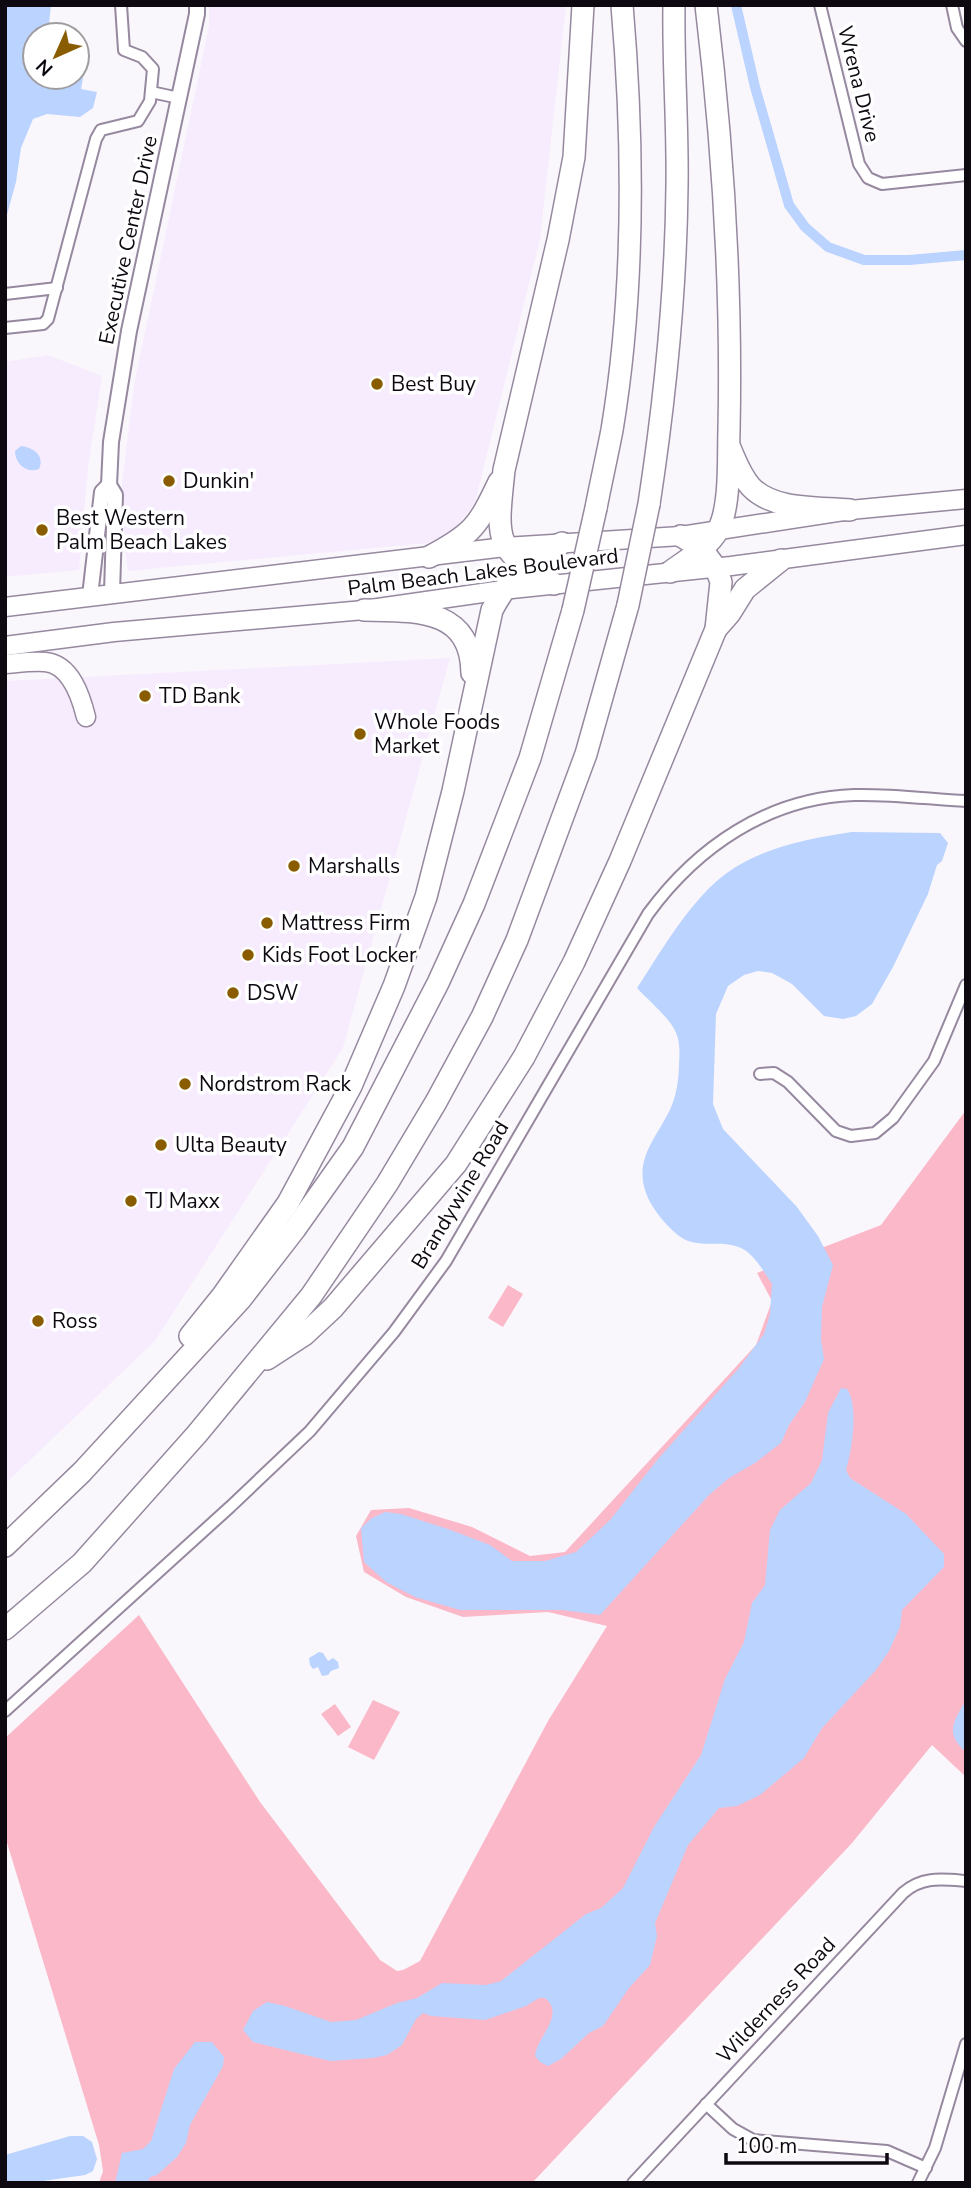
<svg xmlns="http://www.w3.org/2000/svg" width="971" height="2188" font-family="'Nunito Sans',sans-serif">
	<style>
		.built { fill: #f7ecfe }
		.green { fill: #fab8c9 }
		.water { fill: #bbd3ff }
		.lines { fill: none; stroke-linecap: round; stroke-linejoin: round }
		.canal { stroke: #bbd3ff; stroke-width: 10 }
		.minor-casing { stroke: #96899f; stroke-width: 14 }
		.tertiary-casing { stroke: #96899f; stroke-width: 18 }
		.primary-casing { stroke: #96899f; stroke-width: 21 }
		.motorway-casing { stroke: #96899f; stroke-width: 24 }
		.minor { stroke: #fff; stroke-width: 10 }
		.tertiary { stroke: #fff; stroke-width: 14 }
		.primary { stroke: #fff; stroke-width: 18 }
		.motorway { stroke: #fff; stroke-width: 21 }
		.motorway-bridge-casing { stroke: #96899f; stroke-width: 24; stroke-linecap: butt }
		.motorway-bridge { stroke: #fff; stroke-width: 21 }
		.poi-dot { fill: #895c00; stroke: #fff; stroke-width: 2.5 }
		.labels { text-anchor: middle; dominant-baseline: central; stroke-width: 7; stroke-linejoin: round; paint-order: stroke }
		.street-label { font-size: 21px; fill: #0e0911; stroke: #fff }
		.poi-label { font-size: 21px; fill: #0e0911; stroke: #fff; text-anchor: start }
	</style>
	<rect width="100%" height="100%" fill="#faf7fc"/>
	<!-- built -->
	<g class="built">
		<polygon points="209,5 566,5 540,239 475,503 453,531 428,543 128,571 119,509 134,385 209,26"/>
		<polygon points="48,355 102,376 88,468 79,570 5,577 5,362"/>
		<polygon points="450,658 343,1048 155,1341 5,1484 5,681"/>
	</g>
	<!-- green -->
	<g class="green">
		<polygon points="966,1110 966,1777 932,1745 852,1843 532,2183 99,2183 103,2171 99,2145 5,1836 5,1738 139,1615 260,1802 380,1960 397,1971 403,1970 420,1961 548,1721 607,1626 548,1612 463,1617 406,1597 364,1572 356,1536 371,1510 409,1508 472,1527 530,1556 565,1552 756,1345 772,1301 757,1273 881,1225"/>
		<polygon points="508,1285 523,1294 503,1327 488,1318"/>
		<polygon points="373,1700 400,1712 374,1760 348,1747"/>
		<polygon points="335,1704 351,1727 338,1736 321,1714"/>
	</g>
	<!-- water -->
	<g class="water">
		<polygon points="5,5 51,5 48,33 50,35 35,35 35,77 77,77 77,46 88,50 81,89 97,92 93,108 80,117 47,114 33,119 21,148 16,182 5,222"/>
		<path d="M21 446C33 447 45 456 39 469 27 474 15 464 15 451Z"/>
		<path d="M852 832 940 833 948 843 942 861 937 865 928 894 893 967 872 1004 856 1016 843 1019 824 1016 792 984 772 973 758 971 744 975 728 986 716 1014 713 1104 723 1129 797 1207 818 1236 833 1265 822 1307 821 1340 824 1359 805 1402 789 1425 781 1443 755 1463 729 1478 709 1495 600 1615 562 1610H460L415 1597 386 1582 364 1562 361 1528 372 1518 385 1512 401 1514 448 1529 490 1545 512 1561H545L576 1552 610 1520 658 1459 739 1368 764 1334 770 1314 772 1284C764 1272 754 1254 741 1248 724 1240 705 1247 688 1241 672 1234 652 1210 646 1193 633 1157 659 1136 672 1105 677 1092 679 1077 679 1063 680 1051 680 1038 673 1027 665 1014 648 1000 637 988 664 947 696 889 739 865 774 845 813 838 852 832Z"/>
		<path d="M841 1388 847 1389C859 1406 852 1450 846 1470L850 1478 906 1514 944 1554V1567L902 1610 900 1627 889 1651 876 1670 822 1728 804 1758 760 1795 737 1806 719 1808 688 1845 655 1923 657 1936 650 1965 629 1988 603 2026 589 2033 561 2059 548 2066 540 2062 535 2056C537 2036 566 2015 545 1998H539L526 2006 485 2020 431 2016 423 2013 416 2019 402 2045 387 2055 373 2058 330 2061 253 2042 243 2030 253 2011 267 2002 285 2006 331 2022 356 2020 397 2003 417 1998 442 1983 486 1985 501 1981 586 1914 601 1908 623 1888 654 1827 701 1755 725 1679 744 1642 752 1603 765 1585 770 1530 780 1510 811 1483 822 1460 828 1413Z"/>
		<polygon points="319,1652 323,1653 328,1661 333,1658 338,1662 339,1668 331,1671 328,1675 322,1676 318,1667 313,1669 310,1665 309,1658"/>
		<path d="M966 1700V1752C944 1733 954 1721 966 1700Z"/>
		<polygon points="195,2042 212,2042 224,2057 223,2066 190,2125 186,2143 177,2157 157,2175 150,2177 147,2183 115,2183 122,2153 143,2149 151,2141 174,2069"/>
		<polygon points="70,2136 83,2136 92,2142 97,2159 93,2171 85,2175 29,2183 5,2183 5,2155"/>
	</g>
	<g class="lines">
		<!-- canal -->
		<polyline class="canal" points="736,5 755,87 789,205 805,227 828,247 864,260 909,260 966,255"/>
		<!-- minor casing -->
		<g class="minor-casing">
			<g id="minor">
				<polyline points="820,5 859,164 868,178 882,184 966,175"/>
				<polyline points="952,5 957,28 966,41"/>
				<polyline points="151,92 179,98"/>
				<polyline points="5,294 57,288"/>
				<polyline points="5,328 43,324 48,319 96,139 101,130 138,121 150,101 153,69 142,57 124,50 121,5"/>
				<polyline points="760,1074 774,1073 788,1082 836,1131 851,1136 875,1133 893,1118 934,1061 966,985"/>
				<path d="M5 1711 230 1507 310 1431 394 1332 446 1261 648 914C697 847 768 798 854 795 890 794 929 799 966 801"/>
				<polyline points="706,2104 733,2129 753,2140 887,2151 926,2168"/>
				<path d="M633 2183 903 1893C922 1876 942 1879 966 1881"/>
				<polyline points="918,2183 935,2148 966,2044"/>
			</g>
		</g>
		<!-- tertiary casing -->
		<g class="tertiary-casing">
			<g id="tertiary">
				<polyline points="112,593 115,495 109,485 111,442 129,331 197,14 197,5"/>
				<polyline points="90,596 102,492 109,485"/>
			</g>
		</g>
		<!-- primary casing -->
		<g class="primary-casing">
			<g id="primary">
				<polyline points="5,607 505,547 681,536 850,510 966,499"/>
				<polyline points="5,646 114,632 364,610 503,590 731,566 966,535"/>
				<path d="M5 664C18 663 32 661 45 662 71 664 81 697 86 717"/>
			</g>
		</g>
		<!-- motorway casing -->
		<g class="motorway-casing">
			<g id="motorway">
				<path d="M730 448C736 462 741 476 751 487 774 511 819 507 850 510"/>
				<path d="M649 504C665 399 676 293 677 186 678 126 673 66 674 5"/>
				<path d="M596 508C601 482 607 456 612 430 635 291 634 145 622 5"/>
				<path d="M429 557C473 534 478 526 499 482"/>
				<path d="M670 572C685 561 709 547 718 530 731 507 728 457 729 430 732 289 723 146 706 5"/>
				<path d="M554 584C492 550 497 538 504 470L558 240 574 157 583 5"/>
				<path d="M364 610C414 611 471 607 472 673"/>
				<polyline points="716,629 730,613 745,589 781,560"/>
				<path d="M190 1336 223 1295 288 1203 351 1086 394 986 426 897 453 791 492 610C512 573 526 563 562 543"/>
				<polyline points="267,1359 304,1335 333,1308 456,1164 524,1057 574,962 620,861 716,629 721,582 716,568 701,548 681,536"/>
				<polyline points="5,1546 82,1472 240,1300 295,1229 353,1147 438,983 474,904 530,758 573,610"/>
				<polyline points="5,1629 82,1563 197,1434 311,1296 387,1184 436,1102 482,1017 517,940 586,754 628,605"/>
			</g>
		</g>
		<!-- minor -->
		<use href="#minor" class="minor"/>
		<!-- tertiary -->
		<use href="#tertiary" class="tertiary"/>
		<!-- primary -->
		<use href="#primary" class="primary"/>
		<!-- motorway -->
		<use href="#motorway" class="motorway"/>
		<!-- motorway-bridge casing -->
		<g class="motorway-bridge-casing">
			<g id="motorway-bridge">
				<polyline points="628,605 649,504"/>
				<polyline points="573,610 596,508"/>
			</g>
		</g>
		<!-- motorway-bridge -->
		<use href="#motorway-bridge" class="motorway-bridge"/>
	</g>
	<!-- markers -->
	<g class="poi-dot">
		<circle cx="377" cy="384" r="7"/>
		<circle cx="169" cy="481" r="7"/>
		<circle cx="42" cy="530" r="7"/>
		<circle cx="145" cy="696" r="7"/>
		<circle cx="360" cy="734" r="7"/>
		<circle cx="294" cy="866" r="7"/>
		<circle cx="267" cy="923" r="7"/>
		<circle cx="248" cy="955" r="7"/>
		<circle cx="233" cy="993" r="7"/>
		<circle cx="185" cy="1084" r="7"/>
		<circle cx="161" cy="1145" r="7"/>
		<circle cx="131" cy="1201" r="7"/>
		<circle cx="38" cy="1321" r="7"/>
	</g>
	<g class="labels">
		<!-- street labels -->
		<g class="street-label">
			<text transform="translate(859 84) rotate(76)">Wrena Drive</text>
			<text transform="translate(128 240) rotate(-78)">Executive Center Drive</text>
			<text transform="translate(483 572) rotate(-7)">Palm Beach Lakes Boulevard</text>
			<text transform="translate(460 1195) rotate(-59)">Brandywine Road</text>
			<text transform="translate(776 2000) rotate(-47)">Wilderness Road</text>
		</g>
		<!-- poi labels -->
		<g class="poi-label">
			<text x="391" y="384">Best Buy</text>
			<text x="183" y="481">Dunkin'</text>
			<text x="56" y="518">Best Western<tspan x="56" dy="24">Palm Beach Lakes</tspan></text>
			<text x="159" y="696">TD Bank</text>
			<text x="374" y="722">Whole Foods<tspan x="374" dy="24">Market</tspan></text>
			<text x="308" y="866">Marshalls</text>
			<text x="281" y="923">Mattress Firm</text>
			<text x="262" y="955">Kids Foot Locker</text>
			<text x="247" y="993">DSW</text>
			<text x="199" y="1084">Nordstrom Rack</text>
			<text x="175" y="1145">Ulta Beauty</text>
			<text x="145" y="1201">TJ Maxx</text>
			<text x="52" y="1321">Ross</text>
		</g>
	</g>
	<!-- border -->
	<rect width="971" height="2188" fill="none" stroke="#0e0911" stroke-width="14"/>
	<!-- north arrow -->
	<g transform="translate(56 56) rotate(225)"><circle r="33" fill="#ffffff" stroke="#9f9da0" stroke-width="2"/>
	<path d="M0-5L12 26L0 18L-12 26Z" fill="#895c00"/>
	<text y="-10" font-size="19" font-weight="bold" text-anchor="middle" fill="#0e0911">N</text>
	</g>
	<!-- scale -->
	<path d="M726 2153v10h161v-10" fill="none" stroke="#0e0911" stroke-width="3.5"/>
	<text x="736" y="2153" font-size="21" fill="#0e0911" stroke="#ffffff" stroke-width="5" paint-order="stroke">100 m</text>
</svg>
